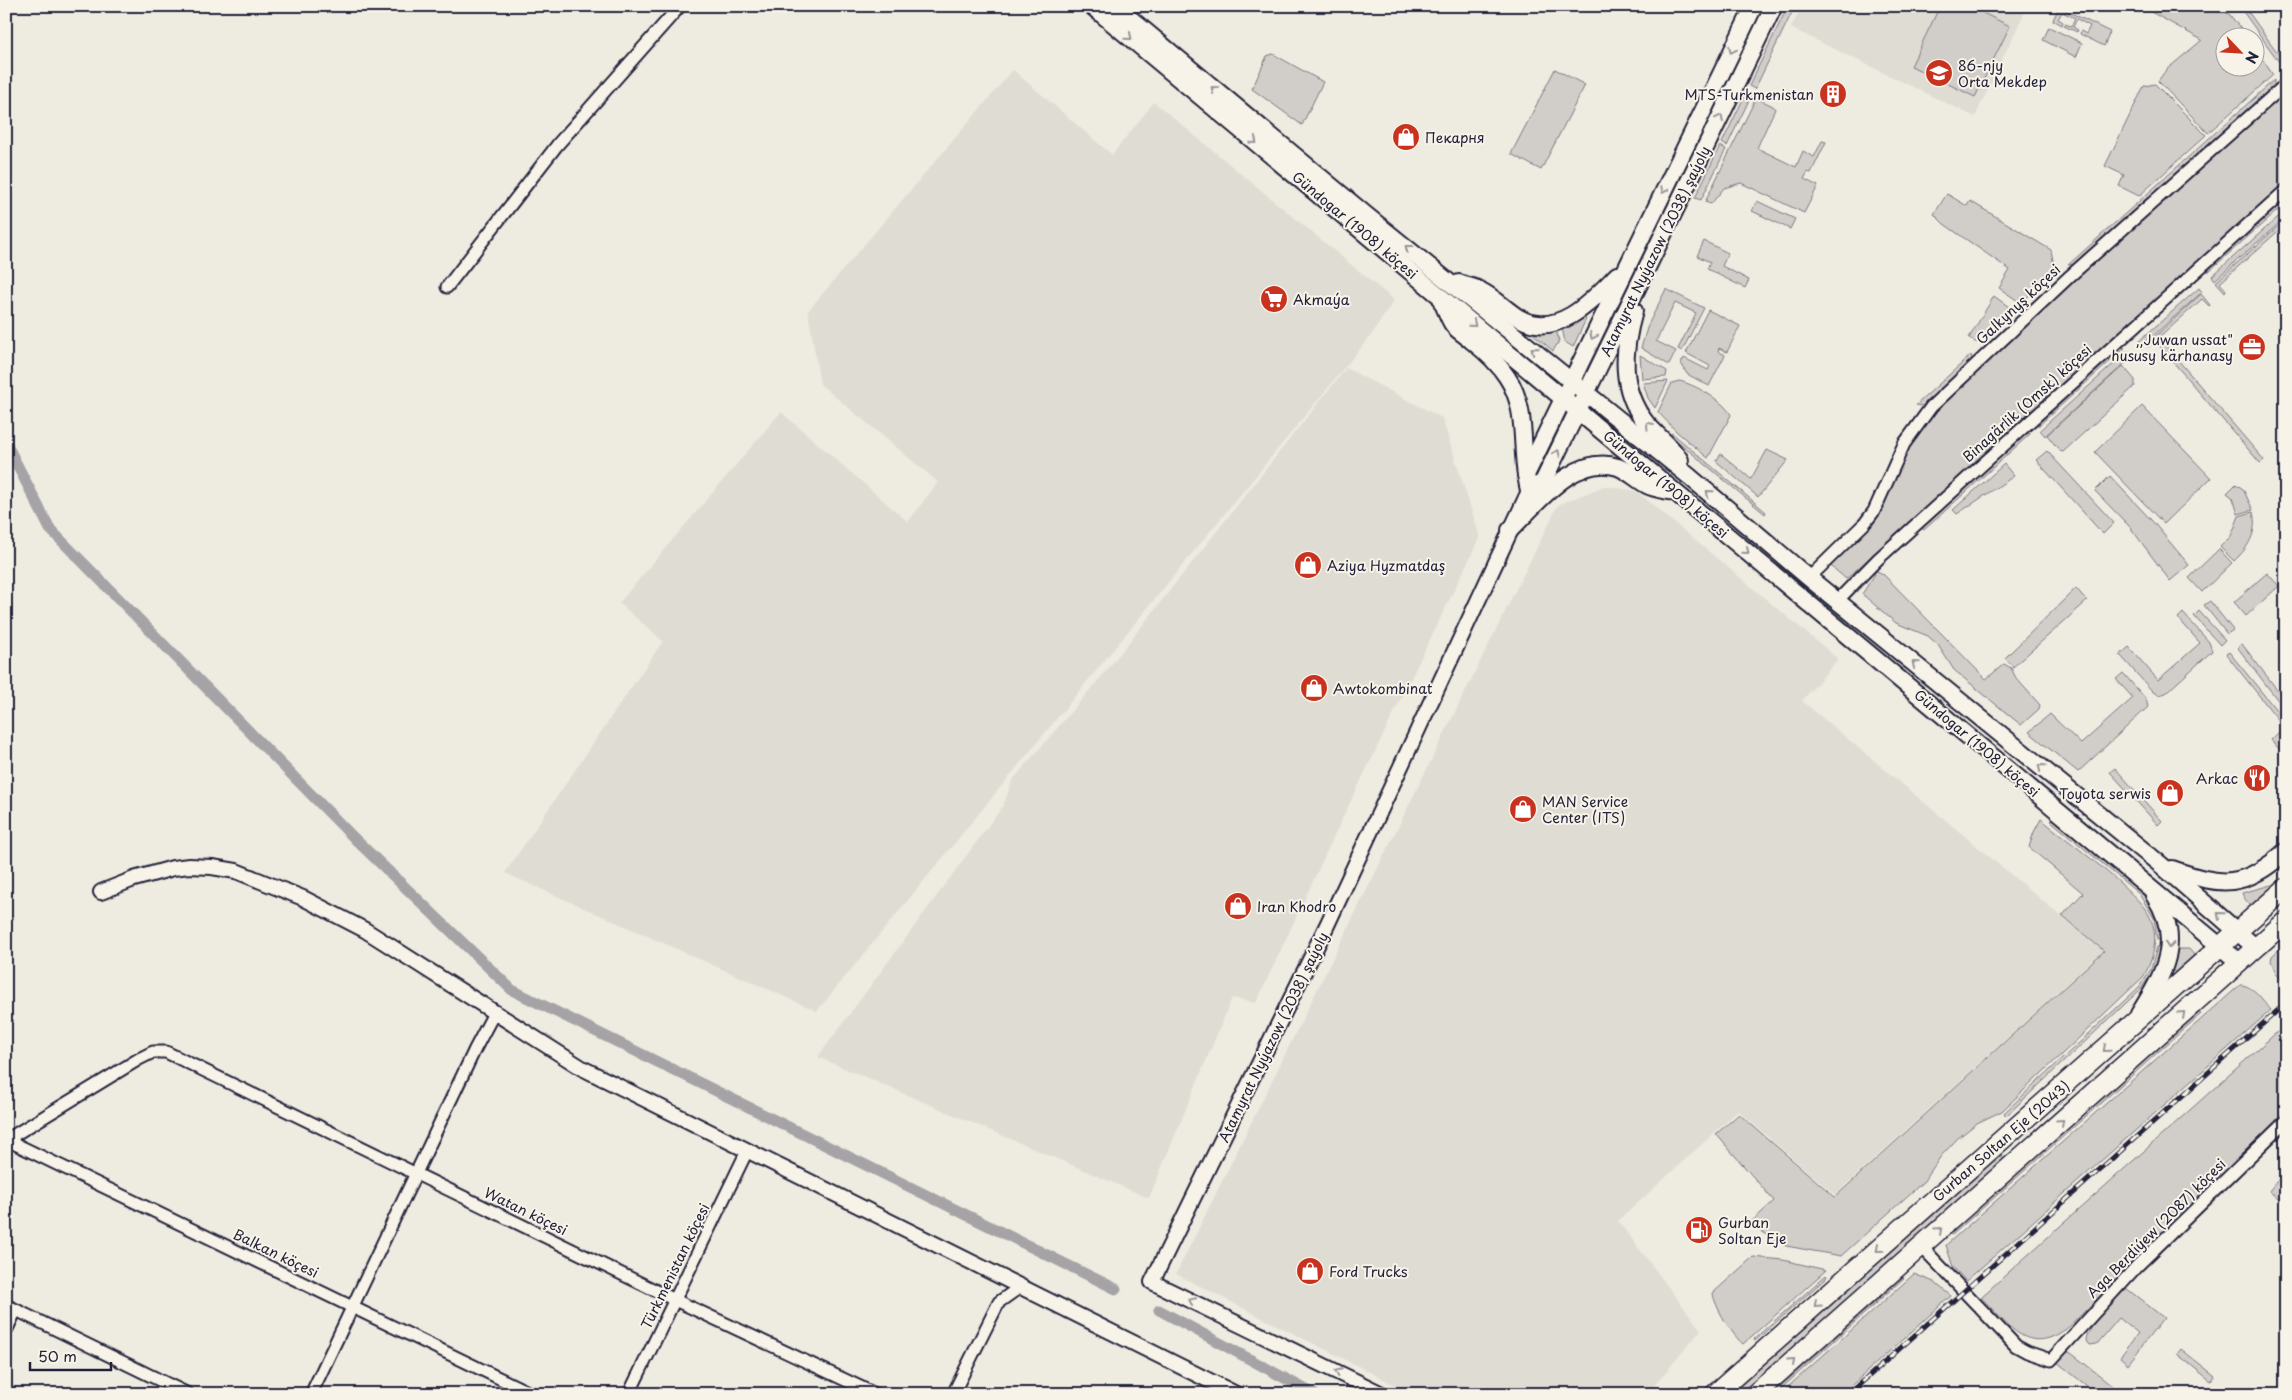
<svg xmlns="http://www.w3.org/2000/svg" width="2292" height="1400" font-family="'Playpen Sans',sans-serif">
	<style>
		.built { fill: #dfdcd4 }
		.green { fill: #d1cdc9; stroke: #7a7882 }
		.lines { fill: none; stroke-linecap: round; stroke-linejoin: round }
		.canal { stroke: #a6a3a6; stroke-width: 11 }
		.minor-casing { stroke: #22223b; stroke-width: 15 }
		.tertiary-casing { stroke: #22223b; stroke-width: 18 }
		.secondary-casing { stroke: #22223b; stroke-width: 20 }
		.trunk-casing { stroke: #22223b; stroke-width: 22 }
		.minor { stroke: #f7f3e8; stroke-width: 11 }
		.tertiary { stroke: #f7f3e8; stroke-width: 14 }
		.secondary { stroke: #f7f3e8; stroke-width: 16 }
		.trunk { stroke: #f7f3e8; stroke-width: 19 }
		.rail-casing { stroke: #22223b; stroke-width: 5 }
		.rail { stroke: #f7f3e8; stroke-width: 3; stroke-dasharray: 9; stroke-linecap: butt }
		.oneway { stroke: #97959a }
		.labels { text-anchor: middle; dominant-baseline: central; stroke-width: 4; stroke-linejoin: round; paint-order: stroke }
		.poi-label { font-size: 14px; fill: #22223b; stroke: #f7f3e8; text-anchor: start }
		.street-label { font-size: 14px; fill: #22223b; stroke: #f7f3e8 }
	</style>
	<rect width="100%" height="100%" fill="#eeebe1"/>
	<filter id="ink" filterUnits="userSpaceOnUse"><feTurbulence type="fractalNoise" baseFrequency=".02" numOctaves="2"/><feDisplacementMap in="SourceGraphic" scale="10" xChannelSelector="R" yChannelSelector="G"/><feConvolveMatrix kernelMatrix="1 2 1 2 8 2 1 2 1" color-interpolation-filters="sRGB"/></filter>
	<g filter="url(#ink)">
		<!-- built -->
		<g class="built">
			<polygon points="1802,6 2015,6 2025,11 1975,117 1791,28"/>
			<polygon points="1013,70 1112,155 1154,102 1394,300 1372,334 817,1011 505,873 663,641 619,603 781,412 908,522 938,482 820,384 808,311"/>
			<polygon points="1346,368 1442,418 1480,537 1342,819 1256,1003 1232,998 1149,1198 818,1057 1003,806 1012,781 1107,670"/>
			<polygon points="1604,486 1636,491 1838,659 1802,701 2103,951 1835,1195 1738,1111 1618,1221 1701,1330 1647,1394 1413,1394 1176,1274 1558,505"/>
		</g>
		<!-- green -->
		<g class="green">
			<polygon points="1788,6 1795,6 1755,89 1749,86"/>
			<polygon points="1940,6 1968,6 2010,26 1975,97 1911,66"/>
			<polygon points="2140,6 2216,6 2230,15 2247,37 2224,38 2224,68 2254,68 2255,48 2273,75 2208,133 2158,81 2166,70 2202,40"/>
			<polygon points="2239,6 2244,6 2285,63 2282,66"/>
			<polygon points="2059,7 2110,32 2104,46 2080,34 2081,31 2086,34 2090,26 2077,19 2073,27 2078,30 2077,32 2064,26 2065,24 2071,26 2075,18 2062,12 2058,19 2063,22 2062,25 2053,20"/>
			<polygon points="2049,27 2082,43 2076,57 2043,40"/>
			<polygon points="1273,54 1323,82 1302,125 1252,89 1267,56"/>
			<polygon points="1555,69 1585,85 1541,170 1511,154"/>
			<polygon points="2274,80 2274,87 2077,264 2068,265"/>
			<polygon points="2155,84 2206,135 2139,196 2119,186 2124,175 2105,166 2144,86"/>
			<polygon points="2286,92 2286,182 1846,579 1831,566 1877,518 1912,442 1941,405 2070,285"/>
			<polygon points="1746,93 1751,96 1727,146 1722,143"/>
			<polygon points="1756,98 1773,106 1775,109 1757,148 1796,167 1803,151 1814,157 1822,141 1826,142 1811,173 1808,172 1804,179 1818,186 1804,213 1741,183 1724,188 1711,204 1705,202"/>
			<polygon points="1720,146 1726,149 1701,200 1695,198"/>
			<polygon points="1947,194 1967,206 1970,201 2051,250 2055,271 2021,303 1999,288 2010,270 1944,224 1934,214"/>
			<polygon points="2286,198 2286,203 2208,272 2210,266"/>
			<polygon points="1757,201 1795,219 1790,229 1752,211"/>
			<polygon points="2286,210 2286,217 2215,280 2212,276"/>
			<polygon points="2286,219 2286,224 2220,283 2226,290 2225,292 2216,282"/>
			<polygon points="1704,241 1728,253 1722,266 1749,280 1745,288 1707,269 1710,262 1697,256"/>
			<polygon points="2199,288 2202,292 2143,345 2139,341"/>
			<polygon points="1666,289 1704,308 1682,351 1678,349 1696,313 1675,303 1656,341 1676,351 1669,365 1641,348 1648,325"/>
			<polygon points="2201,294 2210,305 2209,306 2202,299 2159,338 2264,460 2260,463 2155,341 2148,347 2146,345"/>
			<polygon points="1994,296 2013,310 1977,343 1969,338"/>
			<polygon points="1708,310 1740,326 1727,352 1719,348 1718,351 1725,355 1709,386 1687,374 1681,363 1684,358 1708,370 1710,366 1686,353"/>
			<polygon points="1582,317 1586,319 1573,347 1565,342 1562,328"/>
			<polygon points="1556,329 1559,341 1553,351 1531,332 1533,330"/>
			<polygon points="2120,347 2125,348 2038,426 2041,419"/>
			<polygon points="2128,351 2133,356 2045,436 2040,430"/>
			<polygon points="1640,355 1667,371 1666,377 1642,379"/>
			<polygon points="1971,355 1972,360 1922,406 1916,405"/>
			<polygon points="2123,366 2135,380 2135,386 2063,452 2060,451 2047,435"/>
			<polygon points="1668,381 1655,408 1648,398 1643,383"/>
			<path d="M1679 381C1694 384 1724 401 1731 415L1708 458 1677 432 1658 412 1672 383Z"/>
			<polygon points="2142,406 2211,478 2164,524 2095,452"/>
			<polygon points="1672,433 1766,512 1765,514 1670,435"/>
			<polygon points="2030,433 2030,434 1924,530 1921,528 2025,434"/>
			<polygon points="1767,450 1788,460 1758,497 1716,461 1721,454 1751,479"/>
			<polygon points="2047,451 2114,523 2103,534 2036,460"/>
			<polygon points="2004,464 2014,476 1957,514 1953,510"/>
			<polygon points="2110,476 2153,522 2189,565 2170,581 2130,527 2095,491"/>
			<polygon points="2236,484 2243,489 2253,510 2238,514 2233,498 2227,493"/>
			<path d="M2253 512C2258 533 2248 548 2234 561L2220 547 2231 536 2239 516Z"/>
			<polygon points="2219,549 2232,563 2202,592 2189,578"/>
			<polygon points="1877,571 1883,574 1986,679 2004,664 2011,668 2016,678 2040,705 2039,709 2021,725 1954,670 1938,645 1928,636 1896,623 1862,594 1875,574 1873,572"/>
			<polygon points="2267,573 2279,586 2246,616 2234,602"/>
			<polygon points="2076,588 2087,601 2013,667 2005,658"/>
			<polygon points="2210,601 2233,630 2227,634 2204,605"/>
			<polygon points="2199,611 2225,640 2220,645 2194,616"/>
			<polygon points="2183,613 2209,642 2212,651 2166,693 2159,695 2153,692 2120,655 2129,647 2158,680 2200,643 2178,618"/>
			<polygon points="2242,644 2286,701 2286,711 2238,648"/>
			<polygon points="2229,652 2286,722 2286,743 2279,749 2271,740 2284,727 2226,654"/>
			<polygon points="2123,673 2146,699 2148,707 2078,772 2029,732 2050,714 2081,744 2133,698 2116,679"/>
			<polygon points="2115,768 2162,821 2158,825 2110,772"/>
			<polygon points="2054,818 2141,892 2155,911 2159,923 2161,939 2157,940 2154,918 2139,894 2051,821"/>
			<path d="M2041 819C2065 839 2140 893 2150 917 2159 937 2154 959 2143 977L2002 1111 1977 1123 1958 1138 1941 1156 1924 1181 1841 1256 1786 1246 1749 1224 1774 1201 1716 1134 1739 1114 1835 1197 2104 951 2062 916 2083 893 2029 847 2034 832Z"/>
			<polygon points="2271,885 2273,886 2271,889 2251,906 2244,898 2242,893"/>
			<polygon points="2286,943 2286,985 2276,973 2271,961 2272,956"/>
			<polygon points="2157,947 2161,947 2154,970 2141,989 2006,1116 2004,1113 2139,987 2151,969"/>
			<polygon points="2178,949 2189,949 2194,955 2175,972 2172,970"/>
			<path d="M2240 985C2254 985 2263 1001 2271 1010L1966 1281 1953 1267 1946 1245Z"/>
			<polygon points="2199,1013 2201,1014 1952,1235 1950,1233"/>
			<path d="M2286 1024V1110L2070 1326C2029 1359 2009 1326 1981 1297Z"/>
			<polygon points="2001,1155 2004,1159 1976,1185 1740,1394 1731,1394"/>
			<polygon points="2286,1170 2286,1206 2269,1191"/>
			<path d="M1753 1257 1783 1260 1826 1270 1743 1344C1733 1336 1714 1306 1713 1293Z"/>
			<polygon points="1914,1274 1934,1282 1951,1296 1842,1394 1780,1394"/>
			<polygon points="1826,1275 1827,1277 1755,1341 1754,1339"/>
			<polygon points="1903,1277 1904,1278 1775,1394 1772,1394"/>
			<path d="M2126 1288 2164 1318 2128 1364 2120 1357 2138 1333 2119 1318 2097 1344 2090 1345 2086 1340C2087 1325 2116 1300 2126 1288Z"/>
			<polygon points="2181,1349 2215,1376 2211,1381 2177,1354"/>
			<polygon points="2066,1351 2071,1353 2112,1385 2105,1394 2097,1394 2057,1362"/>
		</g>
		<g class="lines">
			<!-- canal -->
			<g class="canal">
				<polyline points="6,443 50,529 356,840 512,990 1116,1289"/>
				<polyline points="1159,1310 1314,1394"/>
			</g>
			<!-- minor casing -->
			<g class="minor-casing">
				<g id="minor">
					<polyline points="447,287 558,144 680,6"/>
					<polyline points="1809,578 1865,523 1874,511 1904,444 1931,407 2070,276 2286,84"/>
					<polyline points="1837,601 1878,559 2286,190"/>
					<polyline points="6,1140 139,1059 153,1052 166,1052 675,1300 875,1394"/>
					<polyline points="7,1140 532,1394"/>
					<polyline points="1921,1246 2016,1346 2027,1352 2051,1360 2137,1266 2286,1121"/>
					<polyline points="6,1305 188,1394"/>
					<polyline points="6,1331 16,1310"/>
					<polyline points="311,1394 475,1049 494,1013"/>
					<polyline points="629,1394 747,1151"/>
					<polyline points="953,1394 999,1302 1020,1287"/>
				</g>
			</g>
			<!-- tertiary casing -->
			<g class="tertiary-casing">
				<g id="tertiary">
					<polyline points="101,892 134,879 173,868 189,866 212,867 236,871 303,898 365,930 582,1068 1236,1394"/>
					<polyline points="1382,1394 1152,1282 1328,923 1529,491"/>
				</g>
			</g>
			<!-- secondary casing -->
			<g class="secondary-casing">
				<g id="secondary">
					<polyline points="1092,6 2240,963"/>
					<polyline points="1115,6 1367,216 1690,477 1809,578 2161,865 2256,948"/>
					<polyline points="1754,6 1526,475 1529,491 1543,482 1774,6"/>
					<path d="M1459 283C1466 286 1475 287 1481 291 1495 298 1506 310 1519 318 1557 340 1593 300 1617 275"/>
					<path d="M1442 302C1446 309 1449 320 1454 326 1459 332 1467 336 1472 341 1486 352 1498 363 1507 377 1527 407 1521 442 1526 475"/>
					<path d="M1634 311C1623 350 1619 389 1646 423 1657 436 1671 445 1680 460"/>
					<path d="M1510 530C1537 504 1574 453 1618 467 1629 471 1637 480 1647 485 1655 489 1665 490 1674 492"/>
					<path d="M2172 869C2222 887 2244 889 2286 851"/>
					<path d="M2139 1014C2164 974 2184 940 2154 895"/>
				</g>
			</g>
			<!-- trunk casing -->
			<g class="trunk-casing">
				<g id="trunk">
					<polyline points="1715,1394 2286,888"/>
					<polyline points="1755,1394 2286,921"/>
				</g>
			</g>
			<!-- minor -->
			<use href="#minor" class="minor"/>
			<!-- tertiary -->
			<use href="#tertiary" class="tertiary"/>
			<!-- secondary -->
			<use href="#secondary" class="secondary"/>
			<!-- trunk -->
			<use href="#trunk" class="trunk"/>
			<!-- rail casing -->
			<g class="rail-casing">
				<polyline id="rail" points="1849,1394 2286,1003"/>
			</g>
			<!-- rail -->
			<use href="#rail" class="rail"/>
		</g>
		<!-- one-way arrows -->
		<defs><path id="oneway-chevron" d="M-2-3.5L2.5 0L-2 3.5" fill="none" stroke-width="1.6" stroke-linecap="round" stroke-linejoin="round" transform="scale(1.25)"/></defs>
		<g class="oneway">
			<use href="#oneway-chevron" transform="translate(1129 37) rotate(40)"/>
			<use href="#oneway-chevron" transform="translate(1732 50) rotate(116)"/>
			<use href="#oneway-chevron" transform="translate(1214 89) rotate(-140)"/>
			<use href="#oneway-chevron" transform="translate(1720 118) rotate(-64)"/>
			<use href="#oneway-chevron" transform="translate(1254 141) rotate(40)"/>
			<use href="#oneway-chevron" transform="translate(1664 190) rotate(116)"/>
			<use href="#oneway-chevron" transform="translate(1408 248) rotate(-142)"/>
			<use href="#oneway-chevron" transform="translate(1473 324) rotate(40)"/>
			<use href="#oneway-chevron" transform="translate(1593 336) rotate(116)"/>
			<use href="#oneway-chevron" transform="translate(1534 350) rotate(-141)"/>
			<use href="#oneway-chevron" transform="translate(1649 425) rotate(-132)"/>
			<use href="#oneway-chevron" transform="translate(1557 453) rotate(-64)"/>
			<use href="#oneway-chevron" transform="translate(1709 493) rotate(-140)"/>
			<use href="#oneway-chevron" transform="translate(1746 551) rotate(40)"/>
			<use href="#oneway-chevron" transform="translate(1915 664) rotate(-141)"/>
			<use href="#oneway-chevron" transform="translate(2041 767) rotate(-141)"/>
			<use href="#oneway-chevron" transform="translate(2220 915) rotate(-139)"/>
			<use href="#oneway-chevron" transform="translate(2169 945) rotate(94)"/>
			<use href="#oneway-chevron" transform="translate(2182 1014) rotate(-42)"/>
			<use href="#oneway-chevron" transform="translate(2106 1049) rotate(139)"/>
			<use href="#oneway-chevron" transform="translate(2061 1122) rotate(-42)"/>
			<use href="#oneway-chevron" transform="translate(1939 1230) rotate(-42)"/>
			<use href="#oneway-chevron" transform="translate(1879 1249) rotate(139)"/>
			<use href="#oneway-chevron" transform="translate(1192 1301) rotate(-154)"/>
			<use href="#oneway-chevron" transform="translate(1817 1304) rotate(138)"/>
			<use href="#oneway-chevron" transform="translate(1792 1361) rotate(-42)"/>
			<use href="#oneway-chevron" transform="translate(1338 1372) rotate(-154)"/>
		</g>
	</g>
	<!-- icons -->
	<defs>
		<g id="school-disc" transform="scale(1.4375)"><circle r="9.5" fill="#c8321e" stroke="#f7f3e8"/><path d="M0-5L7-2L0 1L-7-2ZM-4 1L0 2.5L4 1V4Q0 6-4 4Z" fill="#fff"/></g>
		<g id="building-disc" transform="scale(1.4375)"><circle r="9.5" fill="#c8321e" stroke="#f7f3e8"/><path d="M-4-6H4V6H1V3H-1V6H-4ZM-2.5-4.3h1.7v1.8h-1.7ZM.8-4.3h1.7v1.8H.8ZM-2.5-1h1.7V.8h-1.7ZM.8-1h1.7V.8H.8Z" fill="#fff"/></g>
		<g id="shop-disc" transform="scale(1.4375)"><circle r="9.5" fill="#c8321e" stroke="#f7f3e8"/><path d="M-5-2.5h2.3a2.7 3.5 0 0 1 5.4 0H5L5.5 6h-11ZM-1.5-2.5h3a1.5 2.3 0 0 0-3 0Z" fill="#fff"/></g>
		<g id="supermarket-disc" transform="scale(1.4375)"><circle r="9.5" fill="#c8321e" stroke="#f7f3e8"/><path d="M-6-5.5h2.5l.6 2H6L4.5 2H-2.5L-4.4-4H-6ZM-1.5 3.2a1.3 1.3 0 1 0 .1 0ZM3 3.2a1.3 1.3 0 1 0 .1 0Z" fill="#fff"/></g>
		<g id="office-disc" transform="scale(1.4375)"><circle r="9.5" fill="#c8321e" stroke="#f7f3e8"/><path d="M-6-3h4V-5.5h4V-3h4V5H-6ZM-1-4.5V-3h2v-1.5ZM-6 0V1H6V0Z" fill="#fff"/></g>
		<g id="restaurant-disc" transform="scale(1.4375)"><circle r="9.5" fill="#c8321e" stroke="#f7f3e8"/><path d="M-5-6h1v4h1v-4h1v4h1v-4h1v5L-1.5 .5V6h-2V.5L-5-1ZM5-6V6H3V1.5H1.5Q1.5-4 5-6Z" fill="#fff"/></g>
		<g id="fuel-disc" transform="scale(1.4375)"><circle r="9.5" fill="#c8321e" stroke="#f7f3e8"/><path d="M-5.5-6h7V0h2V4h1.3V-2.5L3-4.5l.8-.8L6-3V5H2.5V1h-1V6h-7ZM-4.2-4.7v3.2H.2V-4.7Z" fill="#fff"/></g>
	</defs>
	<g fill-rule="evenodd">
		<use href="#school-disc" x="1939" y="73"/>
		<use href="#building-disc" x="1833" y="94"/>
		<use href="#shop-disc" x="1406" y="137"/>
		<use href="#supermarket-disc" x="1274" y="299"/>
		<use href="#office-disc" x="2252" y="347"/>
		<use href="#shop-disc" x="1308" y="565"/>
		<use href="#shop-disc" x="1314" y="688"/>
		<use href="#restaurant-disc" x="2257" y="778"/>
		<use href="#shop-disc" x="2170" y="793"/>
		<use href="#shop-disc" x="1523" y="809"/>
		<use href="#shop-disc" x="1238" y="906"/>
		<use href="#fuel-disc" x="1699" y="1230"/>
		<use href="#shop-disc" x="1310" y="1271"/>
	</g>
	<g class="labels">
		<!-- poi labels -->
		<g class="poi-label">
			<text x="1958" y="65">86-njy<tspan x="1958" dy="16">Orta Mekdep</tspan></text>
			<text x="1814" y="94" text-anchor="end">MTS-Turkmenistan</text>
			<text x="1425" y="137">Пекарня</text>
			<text x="1293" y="299">Аkmaýa</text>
			<text x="2233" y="339" text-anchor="end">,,Juwan ussat"<tspan x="2233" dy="16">hususy kärhanasy</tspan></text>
			<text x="1327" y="565">Aziya Hyzmatdaş</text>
			<text x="1333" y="688">Awtokombinat</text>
			<text x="2238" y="778" text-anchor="end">Arkac</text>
			<text x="2151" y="793" text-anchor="end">Toyota serwis</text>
			<text x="1542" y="801">MAN Service<tspan x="1542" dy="16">Center (ITS)</tspan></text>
			<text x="1257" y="906">Iran Khodro</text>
			<text x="1718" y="1222">Gurban<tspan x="1718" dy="16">Soltan Eje</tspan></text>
			<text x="1329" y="1271">Ford Trucks</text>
		</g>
		<!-- street labels -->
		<g class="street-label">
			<text transform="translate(1355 225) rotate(40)">Gündogar (1908) köçesi</text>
			<text transform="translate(1655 251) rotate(-64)">Atamyrat Nyýazow (2038) şaýoly</text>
			<text transform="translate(2018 304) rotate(-43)">Galkynyş köçesi</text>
			<text transform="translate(2027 403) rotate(-42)">Binagärlik (Omsk) köçesi</text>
			<text transform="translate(1666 484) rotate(40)">Gündogar (1908) köçesi</text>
			<text transform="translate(1977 743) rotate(40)">Gündogar (1908) köçesi</text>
			<text transform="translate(1273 1037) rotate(-64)">Atamyrat Nyýazow (2038) şaýoly</text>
			<text transform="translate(2001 1141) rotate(-41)">Gurban Soltan Eje (2043)</text>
			<text transform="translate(526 1211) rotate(26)">Watan köçesi</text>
			<text transform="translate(2156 1228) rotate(-45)">Aga Berdiýew (2087) köçesi</text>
			<text transform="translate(276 1253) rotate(26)">Balkan köçesi</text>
			<text transform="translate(675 1266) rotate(-64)">Türkmenistan köçesi</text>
		</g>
	</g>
	<!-- margin -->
	<rect width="2292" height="1400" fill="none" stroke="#f7f3e8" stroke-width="25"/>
	<rect x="12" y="12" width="2267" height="1375" fill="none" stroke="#22223b" stroke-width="2" filter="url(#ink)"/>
	<!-- north arrow -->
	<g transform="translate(2240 52) rotate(115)"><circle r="24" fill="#f7f3e8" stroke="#a29fa3"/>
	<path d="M0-4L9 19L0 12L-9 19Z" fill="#c8321e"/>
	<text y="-8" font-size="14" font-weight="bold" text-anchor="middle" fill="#22223b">N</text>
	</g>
	<!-- scale -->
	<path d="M30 1362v8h81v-8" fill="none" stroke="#22223b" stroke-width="2.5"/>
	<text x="38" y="1362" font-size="15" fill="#22223b" stroke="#f7f3e8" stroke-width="4" paint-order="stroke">50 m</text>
</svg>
